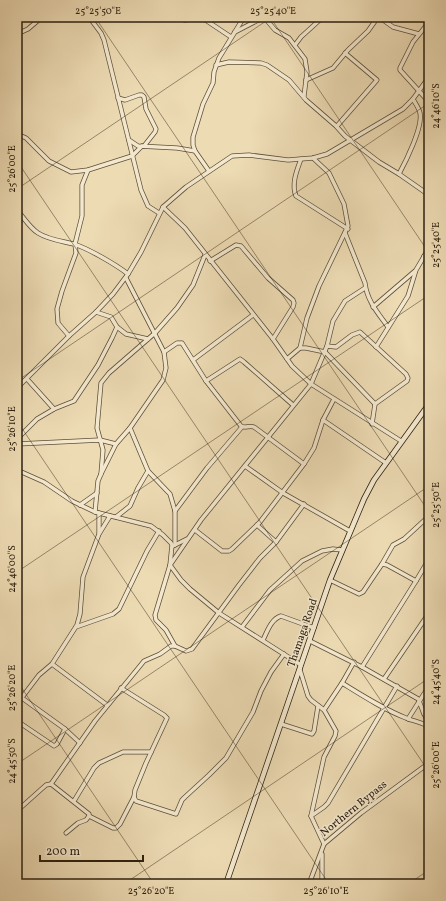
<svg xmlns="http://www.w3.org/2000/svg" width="446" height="901" font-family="Vollkorn,serif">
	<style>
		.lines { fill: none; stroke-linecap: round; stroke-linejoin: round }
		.street-casing { stroke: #5d4f38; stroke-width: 5 }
		.secondary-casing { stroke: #2d200f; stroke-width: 6 }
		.street { stroke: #f3e8ce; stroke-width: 3.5 }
		.secondary { stroke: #f3e8ce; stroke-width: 4.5 }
		.ticks { fill: none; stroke: #2d200f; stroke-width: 1; stroke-opacity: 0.45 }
		.labels { text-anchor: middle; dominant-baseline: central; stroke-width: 3; stroke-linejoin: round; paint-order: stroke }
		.street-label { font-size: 11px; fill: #2d200f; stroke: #f3e8ce }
		.neatline { fill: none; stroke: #2d200f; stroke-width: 1.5 }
		.ticks-label { font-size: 10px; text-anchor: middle; fill: #2d200f }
	</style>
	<rect width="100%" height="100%" fill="#eddbb4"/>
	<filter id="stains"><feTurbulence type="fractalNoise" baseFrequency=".005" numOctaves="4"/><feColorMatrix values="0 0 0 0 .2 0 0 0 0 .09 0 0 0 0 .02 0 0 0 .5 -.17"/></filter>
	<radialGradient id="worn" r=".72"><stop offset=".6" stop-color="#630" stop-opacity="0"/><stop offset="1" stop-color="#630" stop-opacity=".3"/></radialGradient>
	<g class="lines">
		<!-- street casing -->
		<g class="street-casing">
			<g id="street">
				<polyline points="89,17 101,33 104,40 141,190 148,206 159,213"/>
				<polyline points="174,17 185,20 201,17 231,37"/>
				<polyline points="264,17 275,30 289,38 305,59 307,72 304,96"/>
				<polyline points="379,17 393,27 419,34"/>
				<polyline points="429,22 413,42 400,68 400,70 429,102"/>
				<polyline points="235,32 264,17"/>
				<polyline points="17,34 28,29 42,17"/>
				<polyline points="295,45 301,37 323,17"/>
				<polyline points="216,65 229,62 261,63 267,65 289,80 306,100 336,126 345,136 379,162 399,174 429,195"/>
				<polyline points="306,80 333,68 348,50 368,31 378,17"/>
				<polyline points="118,98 125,100 139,95 142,95 144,97 146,109 156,129 155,132 144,146"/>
				<polyline points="337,126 377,80 345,53"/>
				<polyline points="17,134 26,138 49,161 71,172 88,170 132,156 142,146"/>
				<polyline points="129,140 138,146 177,148 195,151"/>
				<path d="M301 159C297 170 291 184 296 196L348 229"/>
				<polyline points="209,171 195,151 193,145 193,137 203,104 213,83 214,72 219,58 244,17"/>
				<path d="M399 174C406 161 423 127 420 113 419 108 415 103 413 99"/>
				<polyline points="163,207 185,228 273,339 292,366 311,384 401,441"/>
				<path d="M17 210C24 218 30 228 38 233 49 240 62 241 74 244 89 249 115 264 128 274"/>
				<path d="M345 233 365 283C367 301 378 313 388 327"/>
				<polyline points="424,256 429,260"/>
				<polyline points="210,261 236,245 241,246 268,278 293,300 294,303 293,307 273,339"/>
				<polyline points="373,307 415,271"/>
				<polyline points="96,312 111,317 117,327 126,334 148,339"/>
				<polyline points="69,336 58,323 57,309 62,291 76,253 75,244 82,216 82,185 88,170"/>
				<polyline points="327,346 336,347 352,335 360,332 406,374 408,378 407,381 375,404"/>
				<polyline points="376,347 408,296 416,270 429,248"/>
				<polyline points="300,348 307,318 319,286 348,226 344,204 329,173 313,158"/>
				<path d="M164 352 177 343H182L206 381 241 426C245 429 249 425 254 427L304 464"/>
				<polyline points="287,359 300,348 306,348 325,352 375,404 372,424"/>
				<polyline points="193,360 253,315"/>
				<polyline points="27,379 54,409"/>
				<polyline points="206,381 240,359 244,362 293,405"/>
				<polyline points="17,388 69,336 96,312 113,294 128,274 141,252 163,207 186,187 232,156 249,155 288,160 313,158 327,154 403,109 413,99 429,77"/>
				<polyline points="323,420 386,463"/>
				<polyline points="130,428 148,471 170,494 175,511 175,545"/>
				<polyline points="17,439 37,419 54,409 74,401 98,365 112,338 117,327"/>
				<polyline points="17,444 100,440 116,444"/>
				<polyline points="245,466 283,493 350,531"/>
				<polyline points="17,470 44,482 72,501 95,512 151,526 163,535 171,543 172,545 170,565 181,580 190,589 219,613 301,665"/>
				<polyline points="101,474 103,450 97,428 101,383 109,373 155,333 177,308 193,285 205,255"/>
				<polyline points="80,505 97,493"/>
				<polyline points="175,511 207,468 242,427"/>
				<polyline points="95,512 98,481 101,474 116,444 130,428 163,380 166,368 164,352 126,278"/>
				<polyline points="116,517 130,506 138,488 148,471"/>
				<polyline points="257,525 276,542"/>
				<polyline points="195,530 222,551 229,551 232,549 260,522 304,464 314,448 323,420 334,399"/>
				<polyline points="99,533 99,513"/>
				<polyline points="173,546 187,539"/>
				<polyline points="382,564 393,545 404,539 429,516"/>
				<polyline points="330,580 359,594 363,592 382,564 387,565 416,581 429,559"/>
				<polyline points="76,627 113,614 119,609 147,551 159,531"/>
				<polyline points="242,627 270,590 302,561 322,551 333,549 342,550"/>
				<path d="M263 640C267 632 271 619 281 616L314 628"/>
				<polyline points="310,641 362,667 420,700"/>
				<polyline points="175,646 166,630 156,620 155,615 170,565 201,520 311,384 327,346 333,321 345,301 365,288"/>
				<polyline points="52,664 107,705"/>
				<polyline points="362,667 416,581"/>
				<polyline points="300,670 308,696 311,700 324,710 336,731 335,736 324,757 311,816 324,844"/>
				<polyline points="384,679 429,613"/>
				<path d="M342 683C363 696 383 709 406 718 415 722 420 721 429 727"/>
				<polyline points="121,688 164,715 167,718 146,763 135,790 134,797 136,801 176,814 182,800 185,797 209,775 226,758 253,712 261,691 271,672 284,654"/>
				<polyline points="22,698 65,729 80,743"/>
				<polyline points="419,701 424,714 429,723"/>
				<polyline points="17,704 39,675 52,664 77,625 80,614 83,577 99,534 110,516"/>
				<polyline points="324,710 342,683 354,662"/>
				<polyline points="408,719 429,686"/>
				<polyline points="17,721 54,746 57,744 65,729"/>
				<polyline points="281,724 312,734 314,731 318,706"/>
				<polyline points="51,784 95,721 144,661 160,654 171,646 175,646 186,651 192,649 239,585 260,558 276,542 304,504"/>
				<polyline points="74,801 94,768 99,763 123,752 151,752"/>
				<polyline points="17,811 46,785 51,784 89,814 89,816 113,828 116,828 120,824 134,797"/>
				<polyline points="311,816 324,807 328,803 397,686"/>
				<polyline points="66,833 78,823 86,820 89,816"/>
				<polyline points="322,854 322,884"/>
				<polyline points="309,884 324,844 361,813 429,763"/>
			</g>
		</g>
		<!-- secondary casing -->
		<g class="secondary-casing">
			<polyline id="secondary" points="226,884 330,580 364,499 374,480 429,404"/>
		</g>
		<!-- street -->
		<use href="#street" class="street"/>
		<!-- secondary -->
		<use href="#secondary" class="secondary"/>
	</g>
	<!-- ticks -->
	<path class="ticks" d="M95 17 429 512M270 17 429 253M17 161 429 772M17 189 272 17M17 381 429 103M17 421 329 884M17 572 429 295M17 681 154 884M17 764 429 486M124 884 429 678M408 884 429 870"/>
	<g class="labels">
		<!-- street labels -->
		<g class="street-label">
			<text transform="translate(303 633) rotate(-71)">Thamaga Road</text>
			<text transform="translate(354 809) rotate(-39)">Northern Bypass</text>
		</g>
	</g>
	<!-- margin -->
	<rect width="446" height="901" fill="none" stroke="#eddbb4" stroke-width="44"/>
	<!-- scale -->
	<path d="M40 855v6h103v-6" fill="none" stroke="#2d200f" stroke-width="2"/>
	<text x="46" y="855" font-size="12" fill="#2d200f" stroke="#f3e8ce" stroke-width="3" paint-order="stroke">200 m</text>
	<rect x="22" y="22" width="402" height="857" class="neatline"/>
	<g class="ticks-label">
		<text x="98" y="14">25°25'50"E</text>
		<text x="273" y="14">25°25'40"E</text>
		<text transform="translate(435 106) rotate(-90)" y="4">24°46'10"S</text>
		<text transform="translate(11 169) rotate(-90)" y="4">25°26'00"E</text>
		<text transform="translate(435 245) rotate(-90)" y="4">25°25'40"E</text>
		<text transform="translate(11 429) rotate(-90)" y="4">25°26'10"E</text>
		<text transform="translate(435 505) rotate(-90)" y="4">25°25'50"E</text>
		<text transform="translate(11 569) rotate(-90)" y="4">24°46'00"S</text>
		<text transform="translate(435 682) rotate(-90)" y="4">24°45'40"S</text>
		<text transform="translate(11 688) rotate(-90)" y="4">25°26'20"E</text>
		<text transform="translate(11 761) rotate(-90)" y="4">24°45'50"S</text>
		<text transform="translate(435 765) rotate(-90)" y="4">25°26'00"E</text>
		<text x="151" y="894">25°26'20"E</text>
		<text x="326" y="894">25°26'10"E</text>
	</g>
	<rect width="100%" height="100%" filter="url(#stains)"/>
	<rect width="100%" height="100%" fill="url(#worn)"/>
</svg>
